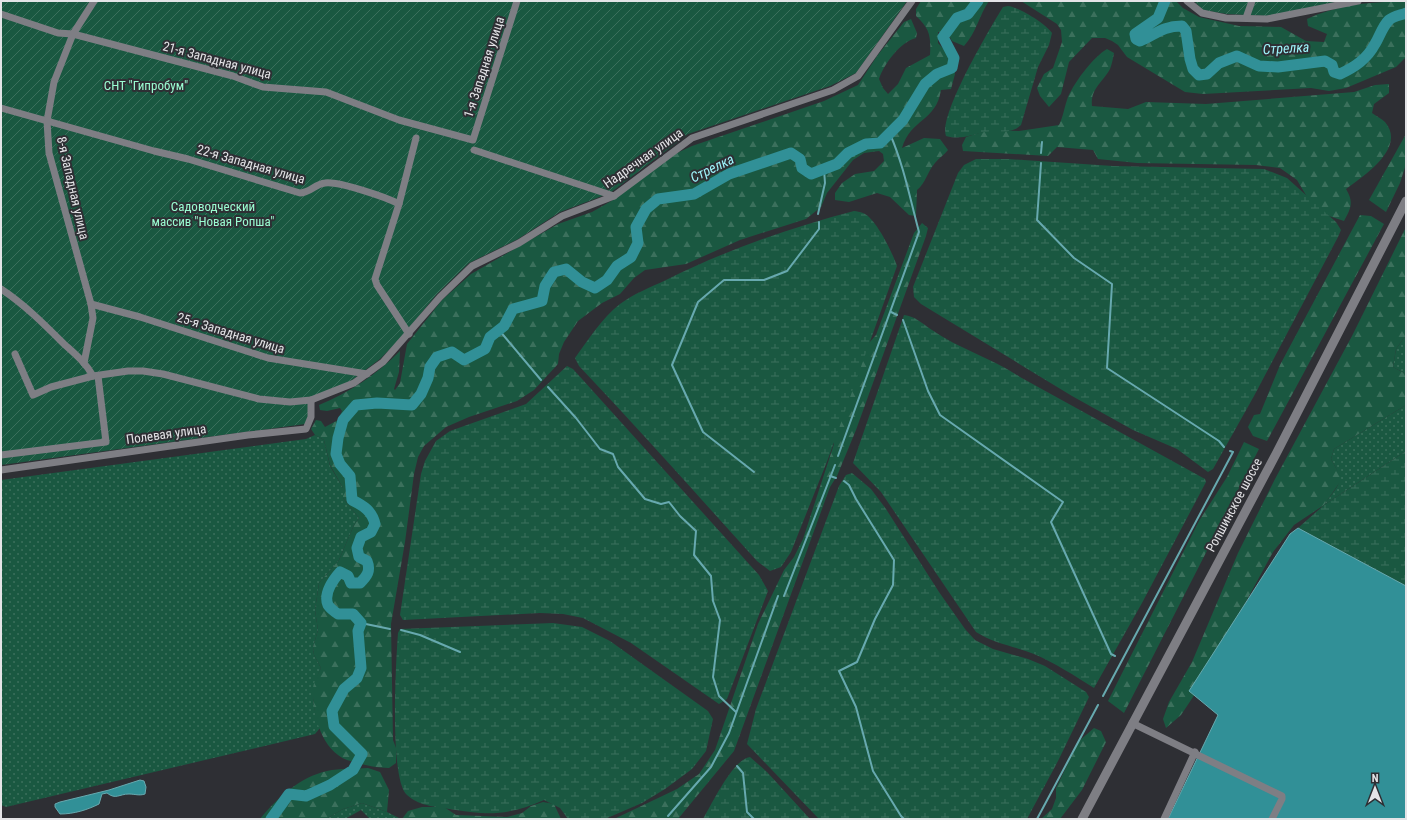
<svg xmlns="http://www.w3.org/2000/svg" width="1407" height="820" font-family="'Roboto Condensed',sans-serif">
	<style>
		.grass { fill: url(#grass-dots) }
		.forest { fill: url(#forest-firs) }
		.wetland { fill: url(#wetland-marsh) }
		.garden { fill: url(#garden-furrows) }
		.water { fill: #319097; stroke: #67a9af }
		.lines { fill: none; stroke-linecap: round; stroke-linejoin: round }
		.stream { stroke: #67a9af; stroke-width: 2 }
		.river { stroke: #319097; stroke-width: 11 }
		.minor { stroke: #7e7e84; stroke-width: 7 }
		.secondary { stroke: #7e7e84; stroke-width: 9 }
		.labels { text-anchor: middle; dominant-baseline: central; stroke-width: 4; stroke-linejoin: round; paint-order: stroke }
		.street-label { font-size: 13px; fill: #e4e4e7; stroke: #2e2f34 }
		.park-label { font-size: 13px; fill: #9afcd1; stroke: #2e2f34 }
		.water-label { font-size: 14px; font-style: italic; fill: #9ff5fc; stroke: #2e2f34 }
	</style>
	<defs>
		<pattern id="grass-dots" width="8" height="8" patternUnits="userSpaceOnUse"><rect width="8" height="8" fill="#1a5841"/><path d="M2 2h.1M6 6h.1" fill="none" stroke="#3b705c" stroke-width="1.8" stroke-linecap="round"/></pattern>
		<pattern id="forest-firs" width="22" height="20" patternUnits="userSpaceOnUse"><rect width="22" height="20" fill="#1a5841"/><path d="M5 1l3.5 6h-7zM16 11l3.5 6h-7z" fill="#3b705c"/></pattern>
		<pattern id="wetland-marsh" width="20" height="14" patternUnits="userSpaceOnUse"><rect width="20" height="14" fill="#1a5841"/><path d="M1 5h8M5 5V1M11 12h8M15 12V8" fill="none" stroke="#3b705c"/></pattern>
		<pattern id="garden-furrows" width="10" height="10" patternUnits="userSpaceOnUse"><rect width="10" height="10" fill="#1a5841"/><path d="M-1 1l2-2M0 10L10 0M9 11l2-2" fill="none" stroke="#3b705c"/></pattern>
	</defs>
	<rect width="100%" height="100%" fill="#2e2f34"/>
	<!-- grass -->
	<g class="grass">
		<polygon points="1406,335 1406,374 1393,367 1396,349"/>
		<path d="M1406 405V451L1324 505C1339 483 1346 484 1331 459L1334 449Z"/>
		<path d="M315 435 324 440 330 466 343 488V498L359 518 354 525 339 560 319 583 315 610 318 630 313 647 314 655 321 668C310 690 312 705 320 728L315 734 6 807 1 805V480L306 439Z"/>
		<polygon points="362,803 387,812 401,819 370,819 361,810 345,819 326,819 343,809"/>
	</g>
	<!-- forest -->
	<g class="forest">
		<path d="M921 1H989C979 15 977 32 964 46L952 41 948 34 938 32V43L951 57 955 74 951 89 941 90C936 122 911 118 902 148L924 138 940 139 948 150C944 155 939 158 935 163 927 172 926 183 917 190L916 216 909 215 890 197 877 193 849 202 835 200V193L842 183 855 174 874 171 884 161 883 154 879 151 864 153 853 160 827 193 821 207 806 219 740 240 686 264 645 270 634 278 620 294 602 303 578 321 564 342 559 354 558 364 534 390 517 401 469 417 446 427 424 446 418 457 414 474 405 542 391 624 393 740 396 748V763L389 768C376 768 359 764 347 760 321 750 312 713 313 688 314 681 318 674 321 668L314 655 313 647 318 630 315 610 319 583 339 560 354 525 359 518 343 498V488L330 465 324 440 315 435 311 429 316 420 321 421 325 427 338 420 342 411 340 408 327 411 320 410 319 405C350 392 376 375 400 351L399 372 394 389 395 390 400 383 407 344 442 300 471 274 558 224 592 212 613 200 677 153 692 146 824 101 858 85 877 56 904 22 911 19 917 33 916 38C900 42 884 64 879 79L883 88 888 94 898 84 906 68 930 55C931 36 930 29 916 16V9Z"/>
		<path d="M1021 1H1176L1183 8 1199 17 1239 26 1281 27 1306 41 1324 42 1327 34 1308 26 1307 19C1337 5 1373 1 1406 2V57L1396 67 1346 88 1329 91 1311 88 1203 94 1185 92 1127 57 1118 45 1112 41 1105 38H1092L1069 62 1061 94 1049 107 1040 96 1037 88 1044 74 1053 68 1062 42 1061 30 1057 24Z"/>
		<path d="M1107 49 1114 53C1113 58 1112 64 1110 69 1103 82 1090 89 1092 106L1128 109 1146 102 1206 104 1354 92 1375 85 1389 84V93L1374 104 1372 113C1376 116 1382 119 1385 122 1407 148 1363 176 1346 189 1354 202 1351 208 1344 221L1329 216 1310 202 1297 180 1280 168 1256 165 1137 163 1098 159 1093 150 1057 147 1048 156 963 151 962 145 966 137 989 130 1019 131 1059 125C1063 117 1064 109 1067 100 1072 85 1093 57 1107 49Z"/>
		<polygon points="1406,134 1406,164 1400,183 1386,212 1369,200"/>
		<polygon points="1360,215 1371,216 1384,224 1267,441 1253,436 1248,427 1254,415 1260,414 1280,365"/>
		<polygon points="922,223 928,228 926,236 856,430 837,476 830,487 734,751 678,819 614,819 677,789 699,774 715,750 758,624 784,570 794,557 803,539 834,444 832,437 869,343 876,335 914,233"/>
		<polygon points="1406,227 1406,335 1396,349 1393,367 1406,374 1406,405 1334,449 1331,459 1340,475 1340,482 1324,505 1294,525 1273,552 1199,688 1181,715 1166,728 1163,719 1169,702 1192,662 1238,553 1275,479 1352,336"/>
		<polygon points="1244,442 1259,449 1124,713 1108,701 1199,521 1227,477"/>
		<polygon points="1094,728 1101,731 1106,742 1082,790 1060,819 1041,819 1052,809 1056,798 1056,788 1079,741"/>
		<path d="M368 768 380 772 389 790 387 812 362 803 343 809 326 819H260C277 798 300 777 327 771 340 768 355 769 368 768Z"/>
		<polygon points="543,802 554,804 561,819 402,819 408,811 422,807 444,807 456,815 507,817 522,813 531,806"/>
	</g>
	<!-- wetland -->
	<g class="wetland">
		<path d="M1008 6C1019 7 1046 24 1052 33L1049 45 1038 67 1021 125C1011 135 998 130 985 132 971 135 961 140 946 136 938 116 990 28 1003 7Z"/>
		<polygon points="976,159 1008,159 1113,166 1264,169 1287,178 1336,222 1341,230 1338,237 1254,396 1213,469 1208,472 1177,449 1133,430 1072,396 921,304 914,297 913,287 958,173 964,165"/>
		<path d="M854 211C857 211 860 212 863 213 876 218 893 254 897 266L828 459 791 552 781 567 770 571 757 561C698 496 640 430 579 366L575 358C588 340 602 318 620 304 633 294 651 287 666 280 726 250 789 228 854 211Z"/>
		<path d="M904 315C915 316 923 324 932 330 959 349 992 358 1020 377L1205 479 1206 482 1142 603 1094 688C1075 676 1055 663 1034 654 1014 646 995 644 976 632L881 492 853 463Z"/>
		<polygon points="567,366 573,369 759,575 768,591 727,699 719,704 631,643 583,618 563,614 540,613 403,620 400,615 421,474 425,461 436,441 450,431 526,404"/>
		<polygon points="1406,451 1406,586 1298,528 1324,505"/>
		<polygon points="852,473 871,489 886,509 939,592 965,629 975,640 993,649 1028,659 1045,666 1086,692 1089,697 1058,761 1027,819 819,819 747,744 756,709 839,486 846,475"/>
		<path d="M553 623 582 627 610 641 708 711 713 719 706 751 692 769 665 789 642 803 605 819H568L560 808 544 800C513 814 490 816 456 810 439 807 420 807 407 795 389 779 396 661 398 633L400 629Z"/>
		<path d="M750 757 767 772 810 819H703C712 804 733 759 750 757Z"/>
	</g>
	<!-- garden -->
	<g class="garden">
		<polygon points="1,1 907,1 856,73 830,86 688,134 610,193 560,212 518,239 469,263 437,294 399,340 380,359 352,380 315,399 305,424 1,465"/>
		<polygon points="1194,1 1342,1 1267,16 1227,14 1203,10"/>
	</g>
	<!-- water -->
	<g class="water">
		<polygon points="1298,528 1406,586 1406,819 1168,819 1218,715 1189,691 1290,534"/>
		<path d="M140 780 144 781 146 787 145 794C139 796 135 794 129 794 119 794 116 800 107 793L102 794 99 804C87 810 74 814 60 814L55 807V804L60 802 109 790Z"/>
	</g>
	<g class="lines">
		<!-- stream -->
		<g class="stream">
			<polyline points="1041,153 1042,142"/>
			<polyline points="1041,163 1037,220 1074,258 1112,284 1107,368 1219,441 1224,447"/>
			<polyline points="818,214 825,183 824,170"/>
			<polyline points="891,312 897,315"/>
			<polyline points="903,320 928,391 940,415 1063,502 1051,522 1111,654 1115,656"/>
			<polyline points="499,330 541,380"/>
			<polyline points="548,387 576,418 600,449 613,454 618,467 645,499 661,504 669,502 680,516 696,531 694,555 711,576 713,601 720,620 713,677 719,696 736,712"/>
			<path d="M838 456 919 232C910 199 904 166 890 134"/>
			<polyline points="754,472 703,432 672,365 698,302 724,280 764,280 787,271 819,229 819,222"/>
			<polyline points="830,476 836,478"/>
			<polyline points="844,481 849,485 856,499 894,560 893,585 875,619 857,662 839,671 856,707 873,771 901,816 904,819"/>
			<polyline points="784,596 835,465"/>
			<polyline points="361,623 390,629"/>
			<polyline points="401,630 420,635 460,652"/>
			<polyline points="1103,696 1233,452 1230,451"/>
			<polyline points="737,766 743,773 747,812 754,819"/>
			<polyline points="668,816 711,767 729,733 778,596"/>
			<polyline points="1037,819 1098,705"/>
		</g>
		<!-- river -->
		<g class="river">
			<path d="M1165 1 1158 18 1135 34 1136 39 1140 41C1156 34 1163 26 1182 26L1186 31 1190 59 1193 69 1199 75 1207 74 1219 63 1237 56 1259 66 1278 67 1325 61 1332 65 1334 72 1340 74C1355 67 1367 59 1375 44 1380 36 1382 27 1389 20 1393 16 1401 15 1406 13"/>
			<path d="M271 819 289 794 306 796 330 785 353 770 362 754 334 726 332 711 344 689 357 678 361 668 358 631 361 623 353 614H338C335 612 330 608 328 605 323 593 333 580 340 572L348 576 351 583H360C367 576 371 571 367 561L359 557 357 548 361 537 371 532 375 524C372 511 364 506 352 500L350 476 340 464 336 454 338 438 343 420 356 405 377 403 412 405 421 394 428 378 430 367 437 357 452 352 464 360 485 349 490 337 504 326 513 309 542 301 545 286 554 272 566 269 582 282 595 288 607 280 617 266 631 257 638 243 636 227 646 209 658 199 694 194 729 174 791 153 800 159 802 168 811 174 837 164 848 153 866 144 880 143 903 120 925 84 937 74 952 68 954 58 943 37 957 18 968 14 978 1"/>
		</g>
		<!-- minor -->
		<g class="minor">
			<polyline points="1187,1 1202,13 1226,18 1267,19 1358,1"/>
			<polyline points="1,14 58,33 73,34 233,76 263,87 326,92 399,120 473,140 517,1"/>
			<polyline points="1246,18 1252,1"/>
			<path d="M1 108 154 151 188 159 300 193C310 193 315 184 325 183 338 181 386 197 399 204L375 279 377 285 409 334"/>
			<polyline points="474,150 614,196"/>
			<polyline points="399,204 416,138"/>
			<path d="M1 289C25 305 44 324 64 344 75 354 86 363 93 376L51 387 33 395 15 354"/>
			<polyline points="91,304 140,317 268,358 367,374"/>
			<polyline points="84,363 93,318 91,304 49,153 47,121 54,82 73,34 94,1"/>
			<polyline points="93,376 128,371 143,371 163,374 259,399 290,402 311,400 354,383 383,362 440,297 472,266 519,243 562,216 614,196 692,138 833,90 858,76 912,1"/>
			<polyline points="1,455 106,442 98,376"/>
			<polyline points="1,470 248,435 306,429 311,417 311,400"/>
			<polyline points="1132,723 1282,796 1282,799 1272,819"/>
			<polyline points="1164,819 1195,752"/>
		</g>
		<!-- secondary -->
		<polyline class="secondary" points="1082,819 1276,454 1406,201"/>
	</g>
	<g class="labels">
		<!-- street labels -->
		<g class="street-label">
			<text transform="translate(217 60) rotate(15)">21-я Западная улица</text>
			<text transform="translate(484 67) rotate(-72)">1-я Западная улица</text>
			<text transform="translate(643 158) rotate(-35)">Надречная улица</text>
			<text transform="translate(251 164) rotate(16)">22-я Западная улица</text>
			<text transform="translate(73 188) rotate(77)">8-я Западная улица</text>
			<text transform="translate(231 333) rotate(17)">25-я Западная улица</text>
			<text transform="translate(166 434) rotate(-8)">Полевая улица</text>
			<text transform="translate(1234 505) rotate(-62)">Ропшинское шоссе</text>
		</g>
		<!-- park labels -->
		<g class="park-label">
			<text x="146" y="85">СНТ "Гипробум"</text>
			<text x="213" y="206">Садоводческий<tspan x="213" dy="15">массив "Новая Ропша"</tspan></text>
		</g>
		<!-- water labels -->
		<g class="water-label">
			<text transform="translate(1286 48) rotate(-3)">Стрелка</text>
			<text transform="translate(712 168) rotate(-26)">Стрелка</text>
		</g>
	</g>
	<!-- border -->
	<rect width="1407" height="820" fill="none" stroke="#e4e4e7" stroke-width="4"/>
	<!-- north arrow -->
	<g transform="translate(1375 788)" stroke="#2e2f34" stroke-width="3" paint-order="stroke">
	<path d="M0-3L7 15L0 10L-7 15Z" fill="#e4e4e7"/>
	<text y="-6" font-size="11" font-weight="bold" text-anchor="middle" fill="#e4e4e7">N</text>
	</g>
</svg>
